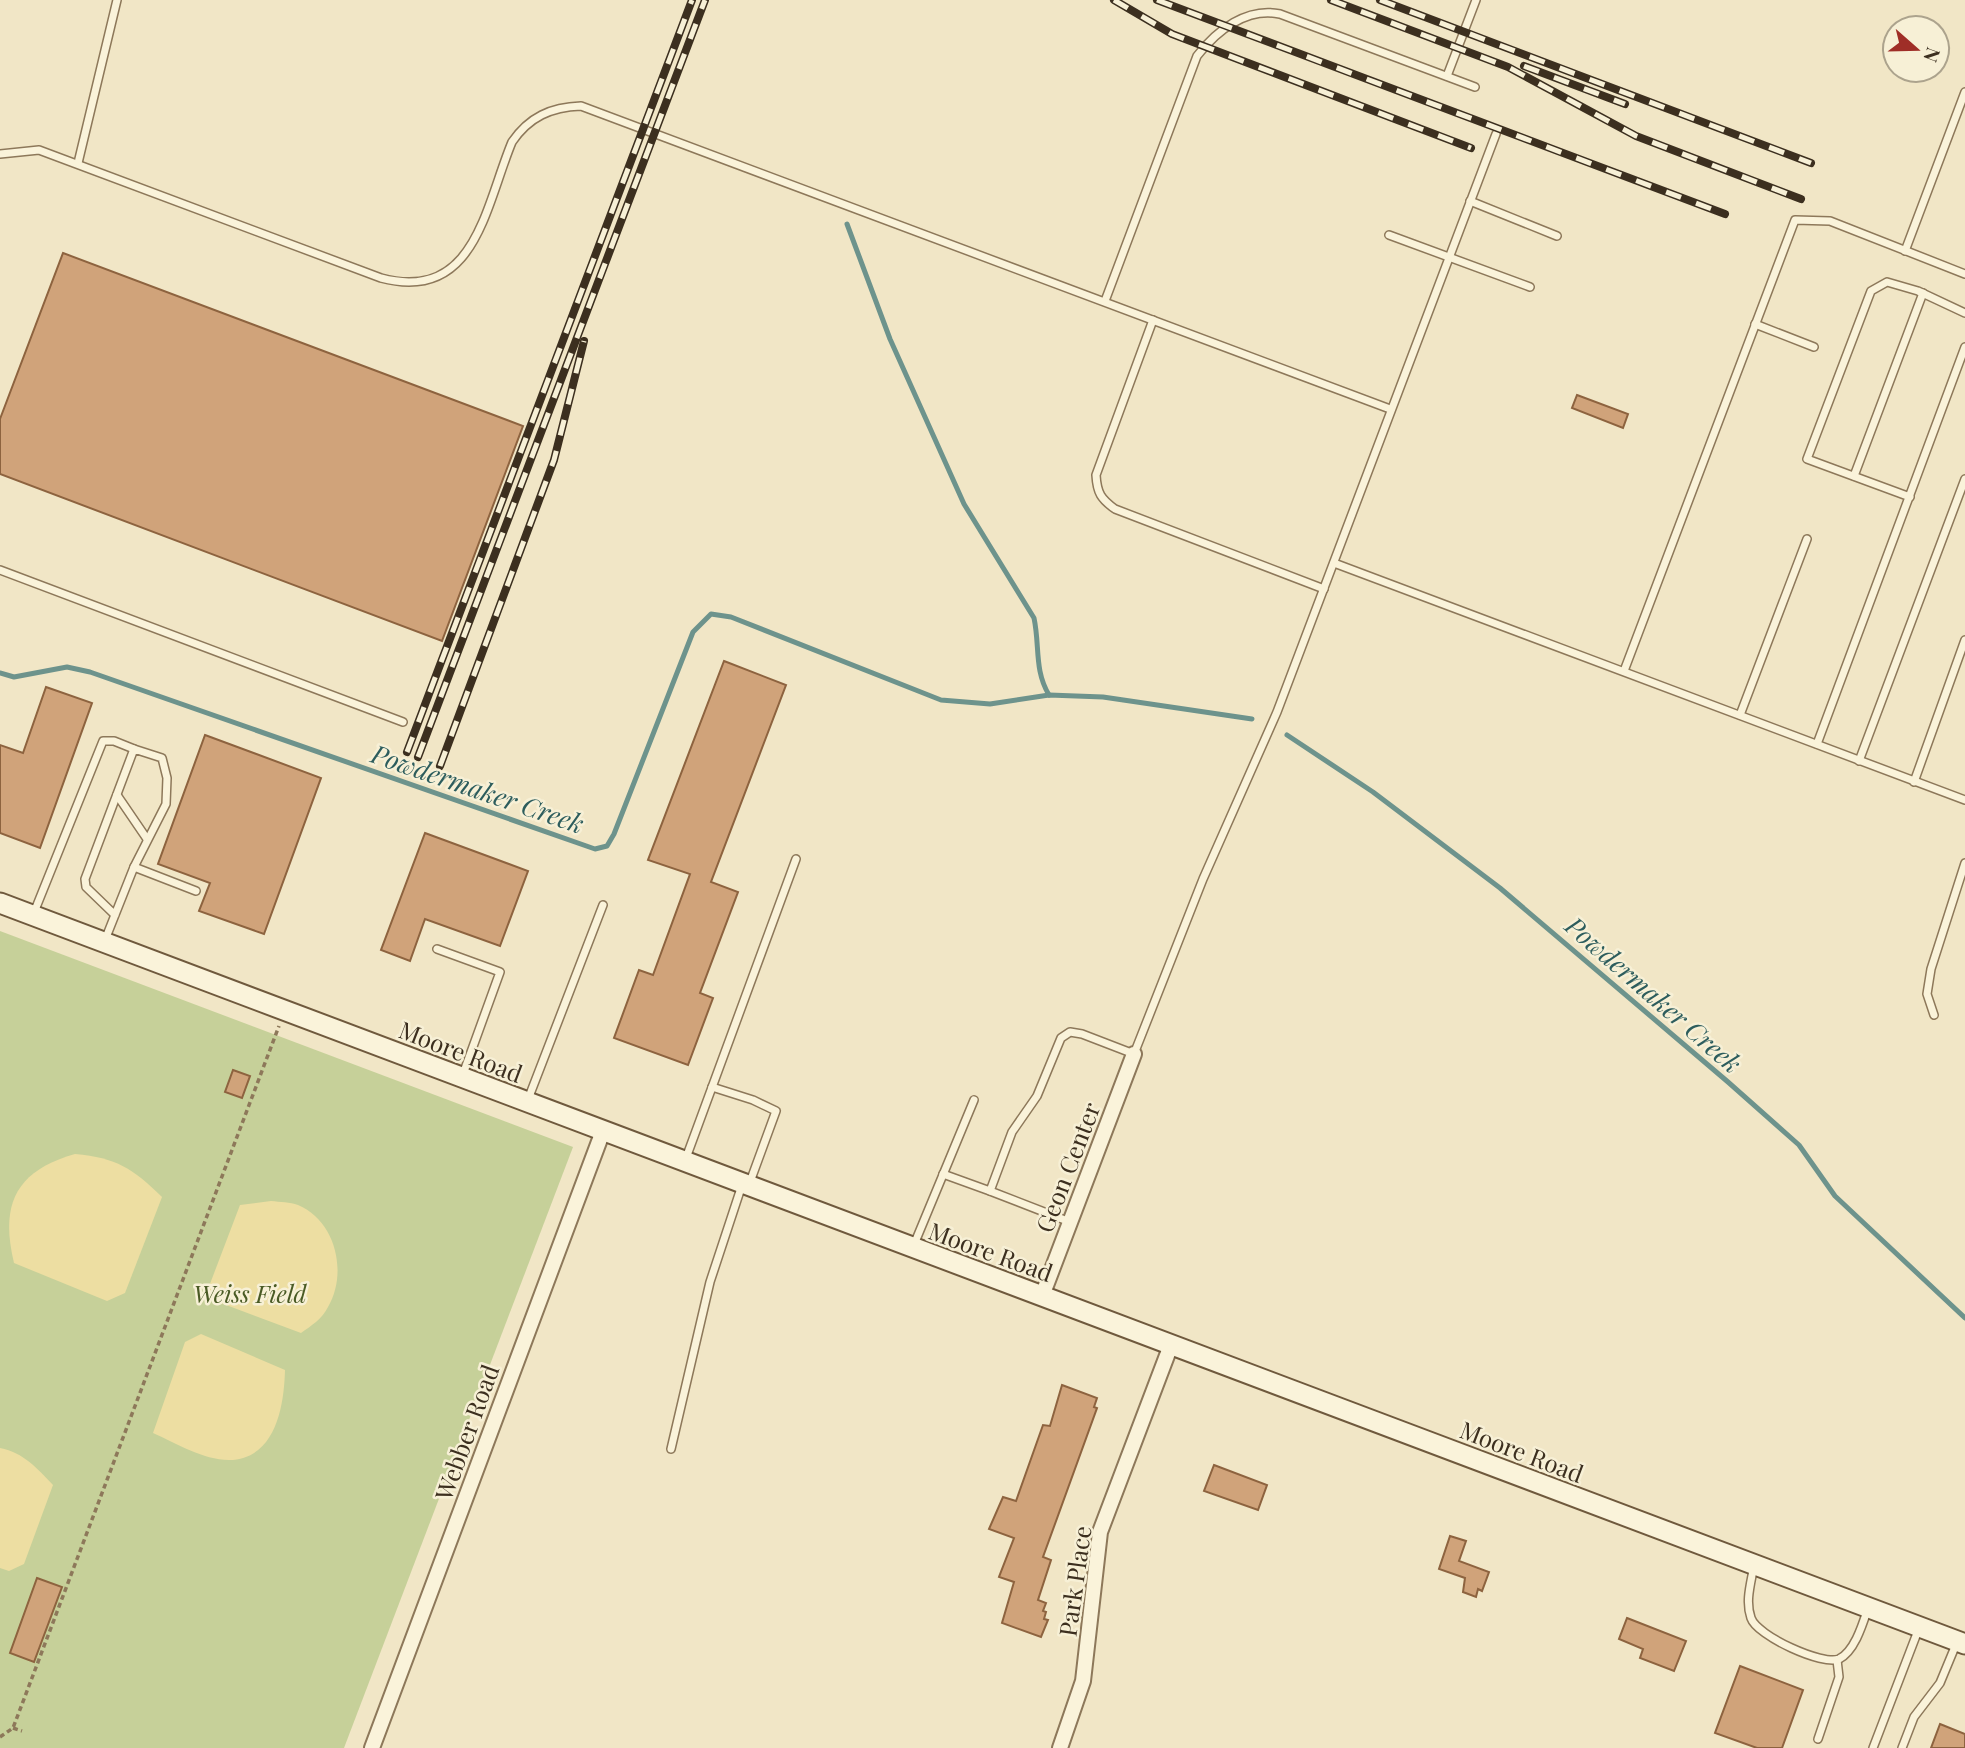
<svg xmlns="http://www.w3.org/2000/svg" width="1965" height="1748" font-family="'Playfair Display',serif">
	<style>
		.green { fill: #c6d099 }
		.sand { fill: #eddea2 }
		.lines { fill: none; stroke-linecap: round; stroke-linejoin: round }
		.stream { stroke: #6d938c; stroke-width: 5 }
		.building { fill: #d0a37a; stroke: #8d633f; stroke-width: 2 }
		.lane-casing { stroke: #8d785a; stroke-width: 10 }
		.street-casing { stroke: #8d785a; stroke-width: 18 }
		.secondary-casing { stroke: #6f593d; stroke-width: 23 }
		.path { stroke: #8d785a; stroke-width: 3.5; stroke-dasharray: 5 3.5; stroke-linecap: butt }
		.lane { stroke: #faf3da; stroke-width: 7 }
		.street { stroke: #faf3da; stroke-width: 14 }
		.secondary { stroke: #faf3da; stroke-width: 19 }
		.rail-casing { stroke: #3c2f1f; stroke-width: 8 }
		.rail { stroke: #f7f0d6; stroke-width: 5; stroke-dasharray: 16; stroke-linecap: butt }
		.labels { text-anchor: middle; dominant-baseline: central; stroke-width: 5; stroke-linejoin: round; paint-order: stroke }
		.street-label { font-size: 24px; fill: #3c2f1f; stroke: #f7f0d6 }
		.park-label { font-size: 24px; font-style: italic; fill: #495a24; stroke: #f7f0d6 }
		.water-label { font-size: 26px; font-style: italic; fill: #2d5d5d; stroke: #f7f0d6 }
	</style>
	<rect width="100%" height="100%" fill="#f1e6c6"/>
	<!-- green -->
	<polygon class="green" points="0,931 573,1147 344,1748 0,1748"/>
	<!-- sand -->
	<g class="sand">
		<path d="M75 1154C117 1158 132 1168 162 1197L125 1293 107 1301 14 1263C0 1205 15 1171 75 1154Z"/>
		<path d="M271 1201C280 1202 290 1202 298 1205 336 1221 348 1273 328 1307 322 1319 311 1326 301 1333L205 1297 240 1205Z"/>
		<path d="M201 1334 285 1370C284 1406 276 1459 229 1460 203 1460 176 1443 153 1433L185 1342Z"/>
		<path d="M0 1448C24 1453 37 1468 53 1485L24 1564 9 1571 0 1568Z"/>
	</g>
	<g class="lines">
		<!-- stream -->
		<g class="stream">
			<path d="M847 224 890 339 964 504 1034 618C1040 646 1034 670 1049 695"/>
			<polyline points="0,673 14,677 67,667 90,672 595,849 607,846 614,834 693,632 711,614 731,617 941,700 990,704 1049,695 1103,697 1252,719"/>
			<polyline points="1287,735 1373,792 1500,888 1728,1082 1799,1145 1835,1196 1965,1318"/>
		</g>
	</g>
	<!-- building -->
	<g class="building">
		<polygon points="63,253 523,426 442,641 0,474 0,419"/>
		<polygon points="1577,395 1628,414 1623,428 1572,408"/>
		<polygon points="724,661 786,685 711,882 738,892 700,993 713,998 688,1065 614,1038 639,970 653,975 690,874 648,860"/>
		<polygon points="46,687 92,703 40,848 0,833 0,745 23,753"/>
		<polygon points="205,735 321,778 264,934 199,911 210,883 158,864"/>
		<polygon points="425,833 528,871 500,946 425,919 410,961 381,950"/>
		<polygon points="233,1070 250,1076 242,1098 225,1092"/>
		<polygon points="1062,1385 1097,1398 1094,1407 1097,1408 1043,1557 1051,1560 1038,1600 1046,1603 1043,1611 1046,1612 1044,1619 1048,1620 1041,1637 1002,1623 1014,1582 999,1577 1014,1538 989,1529 1003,1497 1016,1501 1043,1425 1050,1426"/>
		<polygon points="1214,1465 1267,1485 1258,1510 1204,1491"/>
		<polygon points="1450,1536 1466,1541 1459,1561 1489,1572 1482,1591 1478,1589 1476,1597 1463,1592 1465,1578 1439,1569"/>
		<polygon points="37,1578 62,1587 34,1662 10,1653"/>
		<polygon points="1627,1618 1686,1641 1674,1671 1640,1658 1643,1649 1619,1639"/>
		<polygon points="1740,1666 1803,1690 1782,1748 1757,1748 1715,1733"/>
		<polygon points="1940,1724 1965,1734 1965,1748 1931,1748"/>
	</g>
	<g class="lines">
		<!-- lane casing -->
		<g class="lane-casing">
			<g id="lane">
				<polyline points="1447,76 1476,0"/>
				<path d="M0 154 39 150 381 278C475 303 485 207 512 142 529 117 551 107 581 106L1390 409"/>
				<polyline points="78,163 117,0"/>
				<polyline points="1470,201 1557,236"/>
				<polyline points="1389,235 1530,287"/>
				<polyline points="1905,251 1965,92"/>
				<path d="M1105 301 1197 56C1217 30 1247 7 1280 14L1475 87"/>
				<path d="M1153 320 1096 475C1097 493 1101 499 1115 509L1324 589"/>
				<polyline points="1755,324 1814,347"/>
				<polyline points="1854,476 1923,293"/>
				<polyline points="1910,497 1807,459 1871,291 1887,282 1918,291 1965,313"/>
				<polyline points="1334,563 1965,800"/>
				<polyline points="0,570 403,722"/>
				<polyline points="1624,671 1795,220 1830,221 1965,274"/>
				<polyline points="1740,715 1807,539"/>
				<polyline points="1817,744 1965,347"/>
				<polyline points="1859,761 1965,479"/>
				<polyline points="1914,782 1965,640"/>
				<polyline points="117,795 147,839"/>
				<polyline points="134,867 196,891"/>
				<polyline points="33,915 103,741 114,741 134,749"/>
				<polyline points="105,940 134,867 166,804 167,778 162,758 134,749 85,879 86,887 115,915"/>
				<polyline points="437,949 500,972 462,1077"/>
				<polyline points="1934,1015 1927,994 1931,969 1965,863"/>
				<polyline points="712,1087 753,1100 776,1111 750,1182"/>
				<polyline points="527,1102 603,905"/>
				<polyline points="686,1158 796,859"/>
				<polyline points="943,1174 990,1191"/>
				<polyline points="1070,1222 990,1191 1012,1132 1037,1096 1061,1038 1070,1032 1082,1034 1134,1054 1203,879 1277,712 1496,134"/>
				<polyline points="913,1247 974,1100"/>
				<polyline points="671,1449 710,1282 742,1185"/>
				<path d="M1754 1565C1751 1583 1745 1601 1751 1618 1757 1636 1823 1666 1839 1659 1855 1651 1863 1623 1868 1608"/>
				<polyline points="1818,1739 1839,1677 1837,1660"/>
				<polyline points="1873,1748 1919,1628"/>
				<polyline points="1902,1748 1914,1717 1940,1683 1957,1642"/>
			</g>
		</g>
		<!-- street casing -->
		<g class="street-casing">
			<g id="street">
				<polyline points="1042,1296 1134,1054"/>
				<polyline points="372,1748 603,1131"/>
				<polyline points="1060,1748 1083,1681 1100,1532 1171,1345"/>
			</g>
		</g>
		<!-- secondary casing -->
		<g class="secondary-casing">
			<polyline id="secondary" points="0,903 1965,1644"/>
		</g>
		<!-- path -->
		<g class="path">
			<polyline points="13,1728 22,1731"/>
			<polyline points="0,1737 13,1728 279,1026"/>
		</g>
		<!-- lane -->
		<use href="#lane" class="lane"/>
		<!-- street -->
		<use href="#street" class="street"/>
		<!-- secondary -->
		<use href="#secondary" class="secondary"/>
		<!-- rail casing -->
		<g class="rail-casing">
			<g id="rail">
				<polyline points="1114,0 1172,34 1471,148"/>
				<polyline points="1157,0 1725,214"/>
				<polyline points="1331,0 1508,67 1636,136 1801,199"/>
				<polyline points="1380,0 1811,163"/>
				<polyline points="1524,66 1625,104"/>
				<polyline points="407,752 692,0"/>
				<polyline points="418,757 705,0"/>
				<polyline points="440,766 554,460 584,341"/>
			</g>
		</g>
		<!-- rail -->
		<use href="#rail" class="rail"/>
	</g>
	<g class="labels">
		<!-- street labels -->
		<g class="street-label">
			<text transform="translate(461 1051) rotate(21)">Moore Road</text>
			<text transform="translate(1067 1167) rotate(-69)">Geon Center</text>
			<text transform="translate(991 1251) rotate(20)">Moore Road</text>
			<text transform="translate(466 1432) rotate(-70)">Webber Road</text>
			<text transform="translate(1522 1451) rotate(21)">Moore Road</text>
			<text transform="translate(1074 1581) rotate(-82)">Park Place</text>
		</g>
		<!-- park labels -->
		<g class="park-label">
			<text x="250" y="1293">Weiss Field</text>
		</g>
		<!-- water labels -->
		<g class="water-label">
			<text transform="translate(478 788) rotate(19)">Powdermaker Creek</text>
			<text transform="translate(1654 994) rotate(41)">Powdermaker Creek</text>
		</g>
	</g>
	<!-- north arrow -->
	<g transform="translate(1916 49) rotate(110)"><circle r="33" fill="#f7f0d6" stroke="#aca38d" stroke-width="2"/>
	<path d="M0-5L12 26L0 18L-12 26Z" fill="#9f2e27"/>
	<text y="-10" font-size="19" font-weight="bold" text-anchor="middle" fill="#3c2f1f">N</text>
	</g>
</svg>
